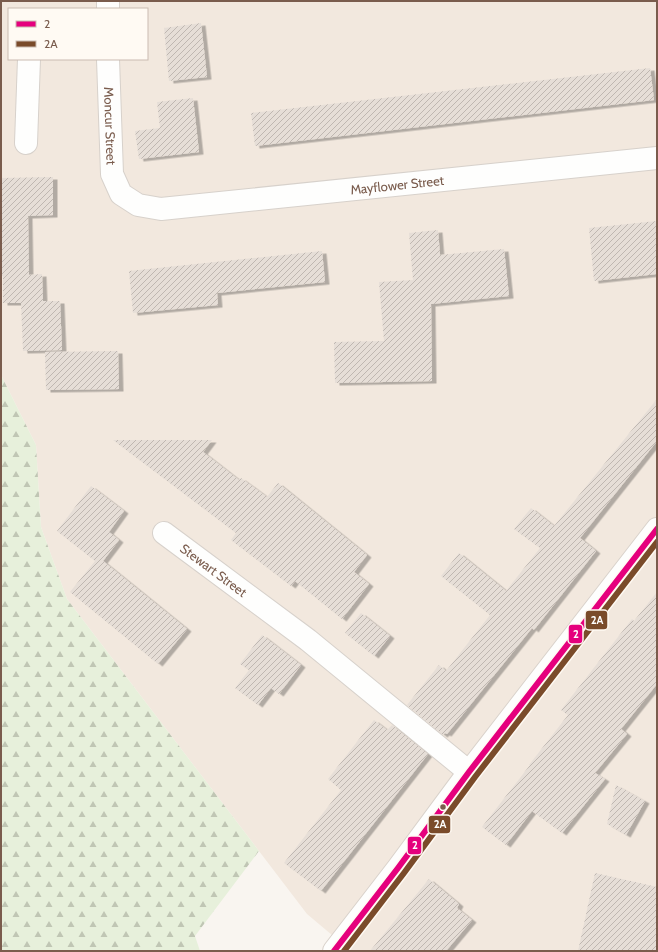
<svg xmlns="http://www.w3.org/2000/svg" width="658" height="952" font-family="Cabin,sans-serif">
	<style>
		.residential { fill: #f2e8de; fill-rule: evenodd }
		.forest { fill: url(#forest-firs) }
		.building { fill: url(#building-hatch); filter: url(#shadow) }
		.lines { fill: none; stroke-linecap: round; stroke-linejoin: round }
		.street-casing { stroke: #d7d1cb; stroke-width: 24 }
		.secondary-casing { stroke: #d9d2cb; stroke-width: 24 }
		.street { stroke: #fefefd; stroke-width: 22 }
		.secondary { stroke: #fefefd; stroke-width: 22 }
		.bus-1-casing { stroke: #fffaf3; stroke-width: 9 }
		.bus-2-casing { stroke: #fffaf3; stroke-width: 9 }
		.bus-1 { stroke: #e5007d; stroke-width: 6 }
		.bus-2 { stroke: #7a4b2a; stroke-width: 6 }
		.bus-dot { fill: #7a5c4d; stroke: #fffaf3; stroke-width: 1.5 }
		.labels { text-anchor: middle; dominant-baseline: central; stroke-width: 3.5; stroke-linejoin: round; paint-order: stroke }
		.street-label { font-size: 13px; fill: #7a5c4d; stroke: #fffaf3 }
		.line-badge { stroke: #fffaf3; stroke-width: 1.5 }
		.badge-label { font-size: 11px; text-anchor: middle; font-weight: bold; fill: #fff }
	</style>
	<defs>
		<pattern id="forest-firs" width="22" height="20" patternUnits="userSpaceOnUse"><rect width="22" height="20" fill="#e7f0db"/><path d="M5 1l3.5 6h-7zM16 11l3.5 6h-7z" fill="#c0c6b4"/></pattern>
		<pattern id="building-hatch" width="6" height="6" patternUnits="userSpaceOnUse"><rect width="6" height="6" fill="#e6ded7"/><path d="M-1 1l2-2M0 6l6-6M5 7l2-2" fill="none" stroke="#bfb7b1"/></pattern>
		<filter id="shadow"><feDropShadow dx="4.5" dy="2.5" stdDeviation="0" flood-color="#0004"/></filter>
	</defs>
	<rect width="100%" height="100%" fill="#f9f5f0"/>
	<!-- residential -->
	<path class="residential" d="M1 1H657V951H351L307 914 67 599 41 527 36 445 1 375ZM9 9H147V59H9Z"/>
	<!-- forest -->
	<polygon class="forest" points="1,375 36,445 41,527 67,599 259,851 195,936 200,951 1,951"/>
	<!-- building -->
	<g class="building">
		<polygon points="201,23 207,77 169,81 164,28"/>
		<polygon points="650,68 654,100 255,146 251,113"/>
		<polygon points="193,98 199,152 139,159 135,131 160,128 157,102"/>
		<polygon points="53,177 53,215 28,216 29,275 42,274 43,301 60,301 62,350 23,351 21,303 3,303 3,276 1,276 1,178"/>
		<polygon points="657,221 657,274 594,281 589,228"/>
		<polygon points="438,230 440,255 504,249 509,296 431,304 432,381 335,383 334,342 384,341 379,282 413,280 409,233"/>
		<polygon points="322,251 325,282 217,293 218,305 133,313 129,271"/>
		<polygon points="118,351 119,389 46,390 45,352"/>
		<polygon points="657,399 657,441 580,538 596,551 534,630 532,628 447,734 445,733 443,735 407,705 439,665 446,671 490,615 441,576 459,553 506,591 540,548 514,529 531,508 554,526"/>
		<polygon points="113,440 212,440 203,452 239,480 241,478 267,497 278,483 367,555 354,572 369,584 342,619 295,581 291,586 231,540 236,533"/>
		<polygon points="91,486 124,511 109,532 119,540 103,561 187,629 158,664 70,592 95,561 57,531"/>
		<polygon points="657,592 657,684 621,729 627,734 595,773 605,779 562,833 532,811 506,845 482,827 530,765 529,765 568,715 561,710 632,619 634,621"/>
		<polygon points="361,613 390,636 374,656 345,633"/>
		<polygon points="262,635 301,665 279,694 271,688 258,705 235,688 249,670 240,664"/>
		<polygon points="374,720 387,730 392,725 428,754 321,891 284,863 341,790 328,779"/>
		<polygon points="616,785 645,801 626,835 607,824"/>
		<polygon points="595,873 657,887 657,951 578,951"/>
		<polygon points="429,879 459,904 457,908 472,920 446,951 370,951"/>
	</g>
	<g class="lines">
		<!-- street casing -->
		<g class="street-casing">
			<g id="street">
				<polyline points="108,1 108,9"/>
				<path id="s1" d="M108 59 112 174 121 194 138 205 161 209 657 158"/>
				<polyline points="26,143 29,59"/>
				<path id="s2" d="M164 533 308 640 469 772"/>
			</g>
		</g>
		<!-- secondary casing -->
		<g class="secondary-casing">
			<polyline id="secondary" points="334,951 398,868 469,772 657,529"/>
		</g>
		<!-- street -->
		<use href="#street" class="street"/>
		<!-- secondary -->
		<use href="#secondary" class="secondary"/>
		<!-- bus-1 casing -->
		<g class="bus-1-casing">
			<polyline id="bus-1" points="334,951 398,868 469,772 657,529"/>
		</g>
		<!-- bus-2 casing -->
		<g class="bus-2-casing">
			<polyline id="bus-2" points="344,951 404,873 475,777 657,542"/>
		</g>
		<!-- bus-1 -->
		<use href="#bus-1" class="bus-1"/>
		<!-- bus-2 -->
		<use href="#bus-2" class="bus-2"/>
	</g>
	<!-- markers -->
	<circle class="bus-dot" cx="443" cy="807" r="3.5"/>
	<g class="labels">
		<!-- street labels -->
		<g class="street-label">
			<text stroke="none"><textPath href="#s1" startOffset="67">Moncur Street</textPath></text>
			<text stroke="none"><textPath href="#s1" startOffset="418">Mayflower Street</textPath></text>
			<text stroke="none"><textPath href="#s2" startOffset="62">Stewart Street</textPath></text>
		</g>
	</g>
	<g class="line-badge">
		<rect x="585" y="610" width="23" height="20" rx="4" fill="#7a4b2a"/>
		<rect x="568" y="624" width="15" height="20" rx="4" fill="#e5007d"/>
		<rect x="428" y="815" width="23" height="19" rx="4" fill="#7a4b2a"/>
		<rect x="407" y="836" width="15" height="19" rx="4" fill="#e5007d"/>
	</g>
	<g class="badge-label">
		<text x="597" y="624">2A</text>
		<text x="576" y="638">2</text>
		<text x="440" y="828">2A</text>
		<text x="415" y="849">2</text>
	</g>
	<!-- border -->
	<rect width="658" height="952" fill="none" stroke="#7a5c4d" stroke-width="4"/>
	<!-- legend -->
	<rect x="8" y="8" width="140" height="52" fill="#fffaf3" stroke="#cabbb1"/>
	<rect x="16" y="21" width="20" height="6" fill="#e5007d" stroke="#cabbb1"/>
	<text x="44" y="28" font-size="12" fill="#7a5c4d">2</text>
	<rect x="16" y="41" width="20" height="6" fill="#7a4b2a" stroke="#cabbb1"/>
	<text x="44" y="48" font-size="12" fill="#7a5c4d">2A</text>
</svg>
